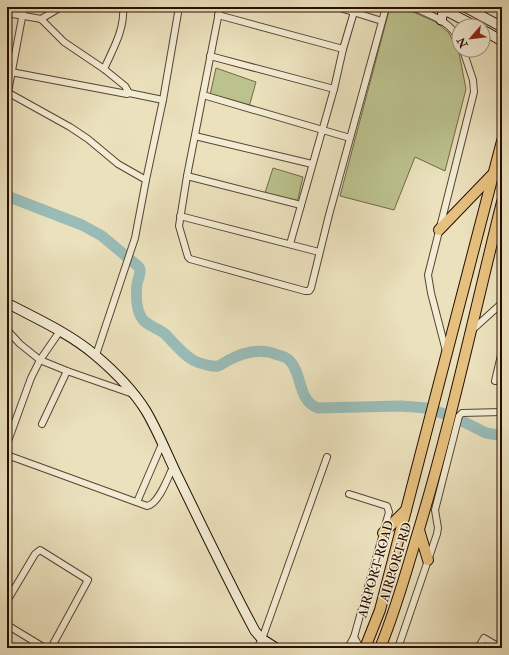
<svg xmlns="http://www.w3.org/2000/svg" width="509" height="655" font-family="'IM FELL Double Pica',serif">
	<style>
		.green { fill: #bbc28e; stroke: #726848 }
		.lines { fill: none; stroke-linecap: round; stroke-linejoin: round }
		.river { stroke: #99bcb8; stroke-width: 11 }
		.street-casing { stroke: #594331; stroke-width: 8 }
		.secondary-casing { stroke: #280e02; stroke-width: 11 }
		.primary-casing { stroke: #280e02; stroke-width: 12 }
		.street { stroke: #f2ecd4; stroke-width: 6 }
		.secondary { stroke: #f2ecd4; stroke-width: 9 }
		.primary { stroke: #e6c07e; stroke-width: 10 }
		.labels { text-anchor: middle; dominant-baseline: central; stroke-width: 3; stroke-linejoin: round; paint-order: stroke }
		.street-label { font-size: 13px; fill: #280e02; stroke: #f2ecd4 }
	</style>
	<rect width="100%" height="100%" fill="#ebe1bd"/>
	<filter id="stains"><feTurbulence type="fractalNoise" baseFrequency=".005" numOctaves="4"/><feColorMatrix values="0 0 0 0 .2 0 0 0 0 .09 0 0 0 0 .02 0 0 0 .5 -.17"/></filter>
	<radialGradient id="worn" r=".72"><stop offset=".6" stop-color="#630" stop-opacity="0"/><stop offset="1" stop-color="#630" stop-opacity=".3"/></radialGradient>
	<!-- green -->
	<g class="green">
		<polygon points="390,7 402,7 436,22 449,33 459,53 466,89 445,171 415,157 394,210 340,196"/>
		<polygon points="216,68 256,82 249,107 210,95"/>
		<polygon points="273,168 303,177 297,203 265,193"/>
	</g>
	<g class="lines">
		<!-- river -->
		<path class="river" d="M7 196 82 225 102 236 139 267C142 272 138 278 137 284 136 294 136 308 141 317 145 325 158 328 165 334 175 344 185 357 197 362 202 364 213 367 218 366 222 365 226 361 229 360 244 352 262 348 278 355 282 356 287 358 289 360 303 373 297 401 318 408L401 406 426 408 454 417 486 433 498 435 502 434"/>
		<!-- street casing -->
		<g class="street-casing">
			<g id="street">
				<polyline points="220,7 187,176 301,205"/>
				<polyline points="337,7 382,21"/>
				<path d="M413 7C430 15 451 21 459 40"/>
				<polyline points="7,13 41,19 64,42 104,69 125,86 129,93 127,94 11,72"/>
				<polyline points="218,15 343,49"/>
				<polyline points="41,19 61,7"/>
				<polyline points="210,56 334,89"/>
				<path d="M104 69C113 49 125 29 123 7"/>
				<polyline points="7,92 70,127 88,139 118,164 146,180 135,238 96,355"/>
				<polyline points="8,92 24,7"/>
				<polyline points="129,93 163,100"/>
				<polyline points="203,95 350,138"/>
				<polyline points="195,136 312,164"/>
				<polyline points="187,176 179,226 188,257 190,259 305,291 309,291 311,288 329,215 386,7"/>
				<polyline points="146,180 163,100 179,7"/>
				<polyline points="180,216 319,252"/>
				<polyline points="290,244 334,89 343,49 354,12"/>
				<polyline points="7,330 20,344 40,360 67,371 133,394"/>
				<polyline points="471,331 502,303"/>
				<polyline points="446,351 431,293 428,275 474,92 473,80 463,50"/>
				<polyline points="495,381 502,351"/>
				<polyline points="42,424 67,371"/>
				<polyline points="7,444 31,378 40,360 60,331"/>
				<path d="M7 455 147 506C159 504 168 477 173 467"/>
				<polyline points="137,502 162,444"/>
				<polyline points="7,601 35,554 40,550 88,580 51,648"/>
				<polyline points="7,625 45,648"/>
				<polyline points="354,637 360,648"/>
				<polyline points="257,648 262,639 327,457"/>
				<polyline points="348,648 354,637 389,512 387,506 349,494"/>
				<polyline points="398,648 437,534 438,528 435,510 459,416 462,413 502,412"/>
				<polyline points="478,648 484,638 501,648"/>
			</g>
		</g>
		<!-- secondary casing -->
		<g class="secondary-casing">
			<g id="secondary">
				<polyline points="439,7 475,26"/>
				<polyline points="465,7 502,27"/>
				<polyline points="441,20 444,9"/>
				<polyline points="483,30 502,41"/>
				<path d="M7 303C37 319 69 333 95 355 114 371 133 390 146 411 159 433 168 457 179 479 204 530 228 581 255 631L262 639 276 648"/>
			</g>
		</g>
		<!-- primary casing -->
		<g class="primary-casing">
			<g id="primary">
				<polyline points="439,230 492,175"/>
				<polyline points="419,530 428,560"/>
				<polyline points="383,533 406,510"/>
				<polyline points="365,648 380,610 502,141"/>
				<path d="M380 648C395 612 405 576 416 539 450 428 474 314 502 202"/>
			</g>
		</g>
		<!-- street -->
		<use href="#street" class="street"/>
		<!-- secondary -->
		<use href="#secondary" class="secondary"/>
		<!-- primary -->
		<use href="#primary" class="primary"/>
	</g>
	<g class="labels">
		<!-- street labels -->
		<g class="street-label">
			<text transform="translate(396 562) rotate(-73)">AIRPORT RD</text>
			<text transform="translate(376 569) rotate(-74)">AIRPORT ROAD</text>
		</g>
	</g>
	<!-- margin -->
	<rect width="509" height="655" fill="none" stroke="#ebe1bd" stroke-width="24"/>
	<rect x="8" y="8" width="493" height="639" fill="none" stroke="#280e02" stroke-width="2"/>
	<rect x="12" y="12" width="485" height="631" fill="none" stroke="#280e02"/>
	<!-- north arrow -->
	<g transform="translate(471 38) rotate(242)"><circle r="19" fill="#f2ecd4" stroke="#a19380"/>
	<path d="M0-3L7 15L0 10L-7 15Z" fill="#8f2418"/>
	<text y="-6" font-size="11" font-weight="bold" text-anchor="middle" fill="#280e02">N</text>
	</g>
	<rect width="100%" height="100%" filter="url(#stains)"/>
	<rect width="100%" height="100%" fill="url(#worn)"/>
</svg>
